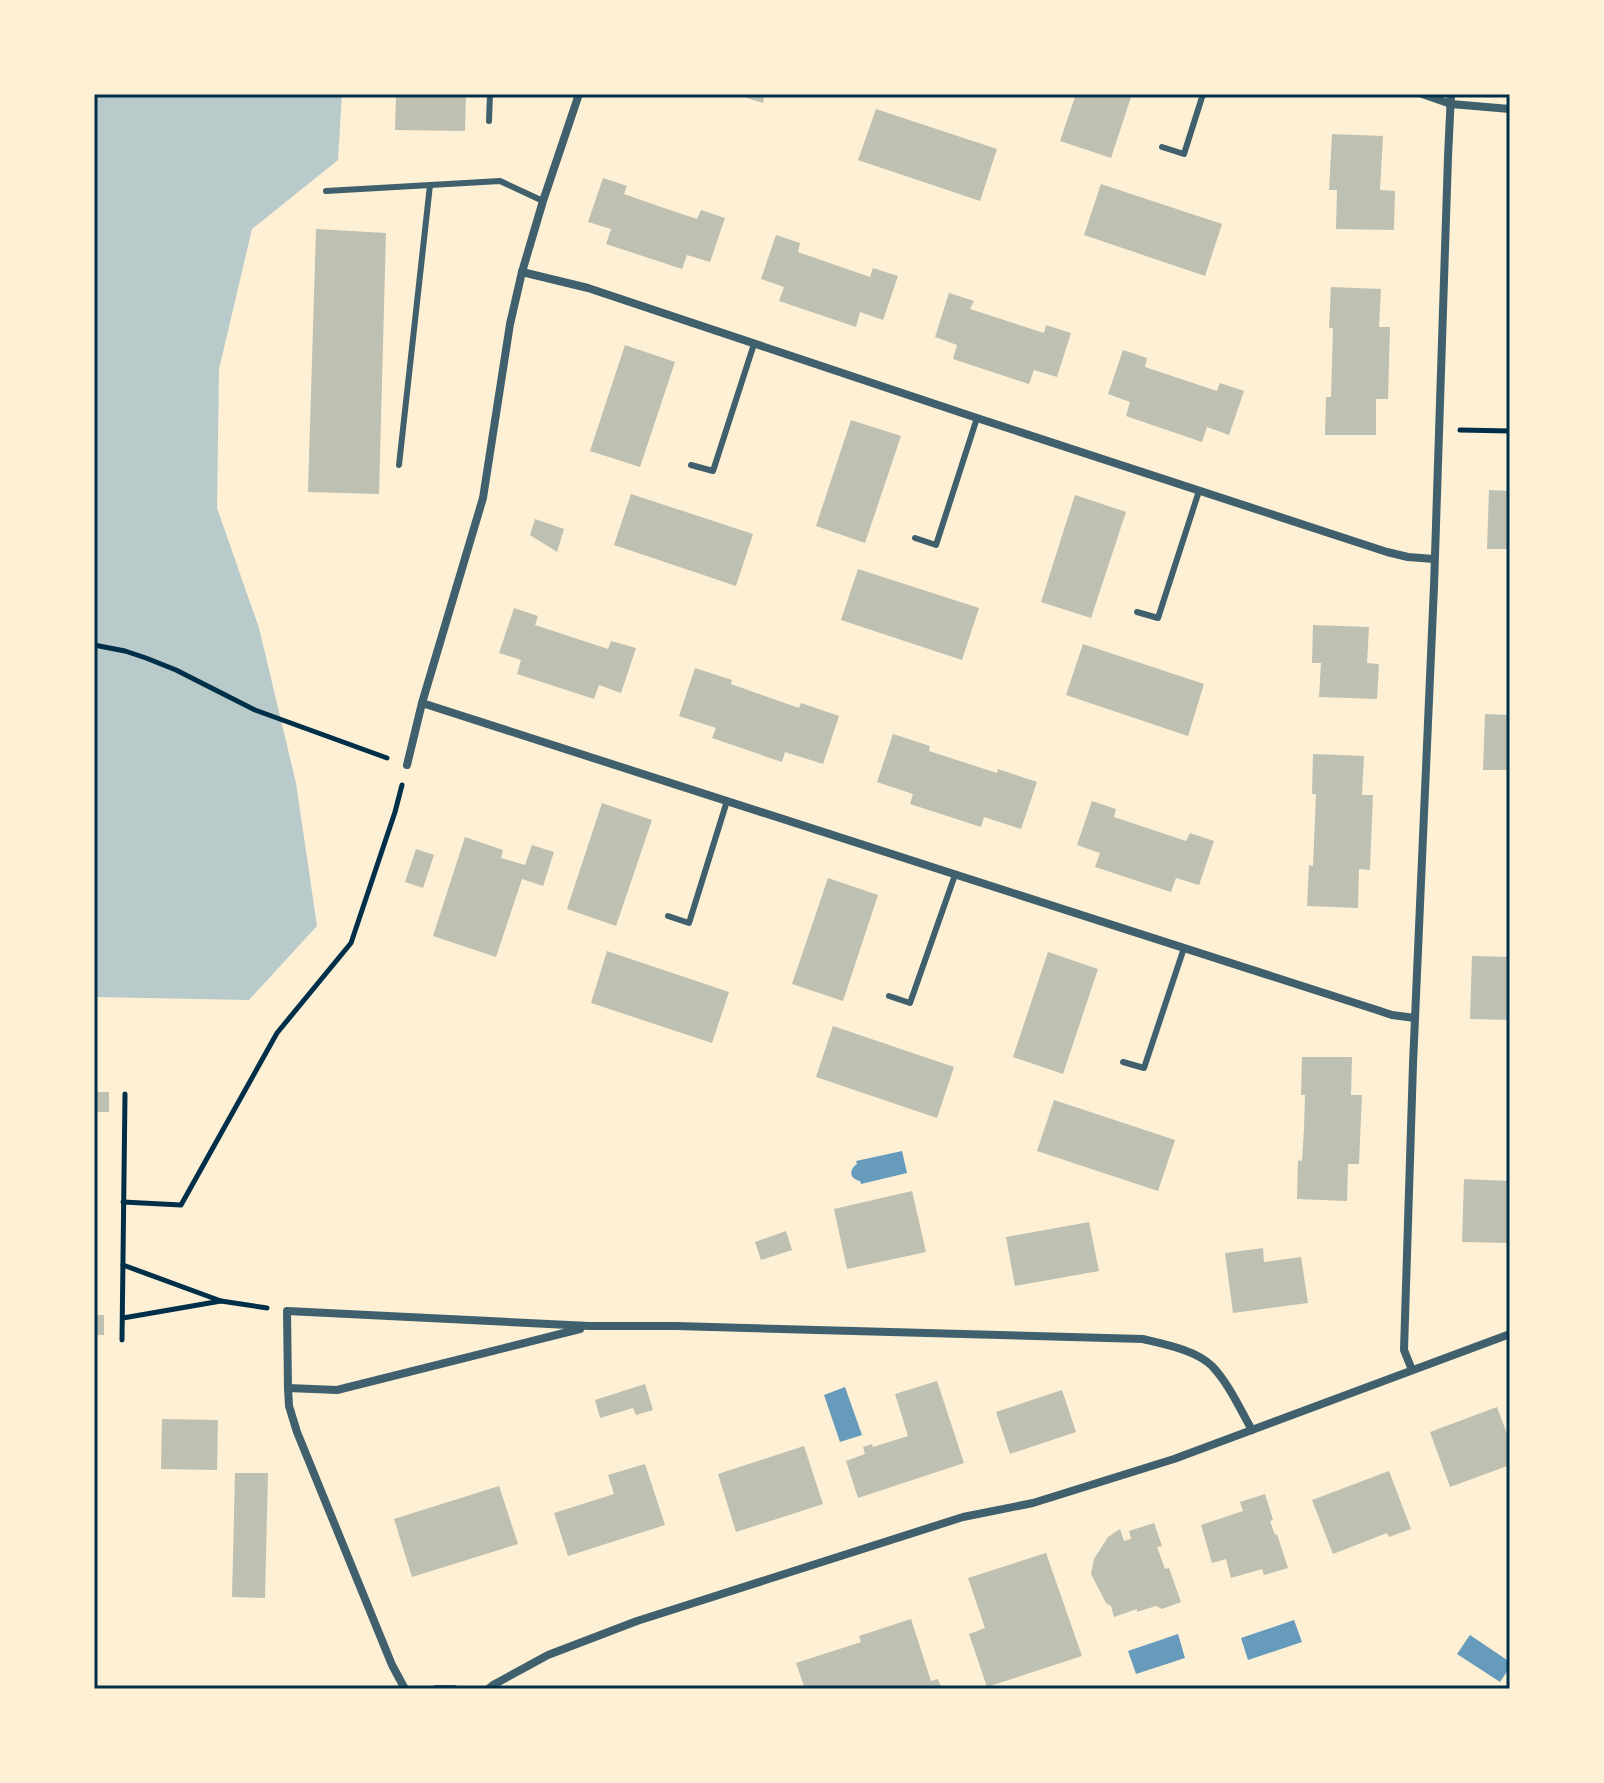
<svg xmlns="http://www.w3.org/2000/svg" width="1604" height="1783" font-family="Inter,sans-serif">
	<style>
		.green { fill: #b9caca }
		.water { fill: #669bbc }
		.building { fill: #bec0b2 }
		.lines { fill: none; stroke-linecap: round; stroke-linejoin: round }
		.path { stroke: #003049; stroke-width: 5 }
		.service { stroke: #3f606c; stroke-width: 6 }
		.minor { stroke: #3f606c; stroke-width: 8 }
		.neatline { fill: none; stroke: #003049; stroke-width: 3 }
	</style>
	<rect width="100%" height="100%" fill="#fdf0d5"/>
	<!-- green -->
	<polygon class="green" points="94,94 342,94 338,160 252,229 219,369 217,508 259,628 296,783 317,926 249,1000 94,997"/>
	<!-- water -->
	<g class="water">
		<path d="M902 1151 907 1173 861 1184 860 1181C850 1179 848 1170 857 1164L856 1161Z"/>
		<polygon points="845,1387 862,1435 840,1442 824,1395"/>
		<polygon points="1294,1620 1302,1642 1248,1660 1241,1638"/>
		<polygon points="1178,1634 1185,1658 1136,1674 1128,1651"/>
		<polygon points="1470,1635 1510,1662 1510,1667 1500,1682 1457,1654"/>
	</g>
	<!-- building -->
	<g class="building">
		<polygon points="396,94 466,94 465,131 395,130"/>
		<polygon points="734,94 765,94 763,103"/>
		<polygon points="1076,94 1132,94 1111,158 1060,141"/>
		<polygon points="876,109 997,149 980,201 858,160"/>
		<polygon points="1332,134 1383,136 1380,190 1395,191 1394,230 1336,229 1337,190 1329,190"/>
		<polygon points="603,178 627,186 624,194 661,207 697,219 701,210 725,218 710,262 687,255 682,269 606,244 611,229 588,222"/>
		<polygon points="1101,184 1222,224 1205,276 1084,235"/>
		<polygon points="316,229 386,233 379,494 308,492"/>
		<polygon points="776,235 800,243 798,252 870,277 873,268 898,276 883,320 860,312 856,327 779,301 784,287 761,279"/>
		<polygon points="1331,287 1381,289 1379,327 1390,327 1388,399 1376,399 1376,435 1325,435 1326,397 1331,397 1333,328 1329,328"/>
		<polygon points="949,293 974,301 970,309 1044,333 1046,325 1071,333 1057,377 1034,370 1029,384 953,359 957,345 935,337"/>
		<polygon points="625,345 675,362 640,467 590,451"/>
		<polygon points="1123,350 1147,358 1145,367 1217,391 1220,383 1244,391 1229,435 1207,427 1202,442 1126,416 1130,402 1108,394"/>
		<polygon points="851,420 901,436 865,543 816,526"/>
		<polygon points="1489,490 1510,491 1510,549 1487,549"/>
		<polygon points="631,494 753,534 736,586 614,545"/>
		<polygon points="1075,495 1126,512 1091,618 1041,602"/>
		<polygon points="535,519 564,529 557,552 530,535"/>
		<polygon points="858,569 979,608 962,660 841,620"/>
		<polygon points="514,608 538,616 535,625 608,649 611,641 636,648 621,693 599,685 594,699 517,674 521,660 499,653"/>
		<polygon points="1313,625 1369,627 1367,663 1379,664 1377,699 1319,697 1321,663 1312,663"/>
		<polygon points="1083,644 1204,684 1188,736 1066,695"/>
		<polygon points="695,668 732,680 731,684 799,708 801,703 839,716 823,764 785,752 782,762 712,738 716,728 679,716"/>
		<polygon points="1485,714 1510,715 1510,770 1483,770"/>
		<polygon points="893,734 930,746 929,751 997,773 998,769 1037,782 1021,829 984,817 981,827 910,804 913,794 877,782"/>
		<polygon points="1313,754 1364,756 1362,795 1373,795 1370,870 1359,869 1358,908 1307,906 1309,865 1313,866 1316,794 1312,794"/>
		<polygon points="1092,801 1116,809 1114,817 1186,841 1190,833 1214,841 1199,885 1176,878 1171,892 1095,867 1100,853 1077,845"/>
		<polygon points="602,803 652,820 616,926 567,909"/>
		<polygon points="465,837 503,850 501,858 525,865 532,845 554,852 543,886 522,879 496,957 433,936"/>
		<polygon points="416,849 434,855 423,888 405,882"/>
		<polygon points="828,878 878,895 843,1001 792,984"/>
		<polygon points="607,951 729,992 712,1043 591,1003"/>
		<polygon points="1048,952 1098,969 1063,1074 1013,1057"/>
		<polygon points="1472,956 1510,957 1510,1020 1470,1019"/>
		<polygon points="833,1026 954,1067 937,1118 816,1077"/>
		<polygon points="1302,1057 1352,1057 1351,1095 1362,1095 1359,1164 1348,1164 1347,1201 1297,1199 1298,1160 1302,1161 1304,1128 1305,1095 1301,1095"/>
		<rect x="94" y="1092" width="15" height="20"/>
		<polygon points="1054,1100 1175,1140 1158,1191 1037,1151"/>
		<polygon points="1464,1179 1510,1181 1510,1243 1462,1242"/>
		<polygon points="912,1191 926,1252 847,1269 834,1209"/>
		<polygon points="1089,1222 1099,1271 1015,1286 1006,1237"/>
		<polygon points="786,1231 792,1250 761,1260 755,1242"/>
		<polygon points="1263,1248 1264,1262 1301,1257 1308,1303 1233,1313 1225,1253"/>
		<rect x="94" y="1315" width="10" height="20"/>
		<polygon points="937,1381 964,1463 858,1498 846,1461 865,1454 863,1447 872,1444 873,1447 908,1436 895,1394"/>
		<polygon points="645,1384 653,1410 636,1415 633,1408 600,1418 595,1400"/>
		<polygon points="1062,1390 1076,1432 1010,1454 996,1412"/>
		<polygon points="1497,1407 1510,1442 1510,1465 1450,1487 1430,1432"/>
		<polygon points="162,1419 218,1420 217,1470 161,1469"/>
		<polygon points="804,1446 823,1504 736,1532 718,1474"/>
		<polygon points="645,1464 665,1525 568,1556 554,1513 614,1494 608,1475"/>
		<polygon points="1389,1471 1411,1529 1389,1537 1387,1533 1333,1554 1312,1500"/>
		<polygon points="235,1473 268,1473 265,1598 232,1597"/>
		<polygon points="499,1486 518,1544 412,1577 394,1519"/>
		<polygon points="1265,1494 1273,1520 1270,1521 1275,1535 1277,1534 1288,1568 1264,1575 1262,1569 1231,1578 1226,1559 1212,1563 1201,1525 1243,1511 1240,1502"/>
		<polygon points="1154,1523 1162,1546 1157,1547 1165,1569 1169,1568 1181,1602 1162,1609 1156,1606 1137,1612 1137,1609 1114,1617 1111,1606 1106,1603 1091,1574 1094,1559 1108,1537 1120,1529 1124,1541 1131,1539 1129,1531"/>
		<polygon points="1046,1553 1082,1656 987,1687 969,1634 985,1628 968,1578"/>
		<polygon points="911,1619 931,1681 938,1679 942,1689 805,1689 796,1663 861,1642 859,1636"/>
	</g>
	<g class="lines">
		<!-- path -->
		<g class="path">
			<polyline points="1460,430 1510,431"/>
			<polyline points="94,645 125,651 146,658 176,670 255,710 387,758"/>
			<polyline points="123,1202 181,1205 277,1033 351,943 395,812 402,785"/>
			<polyline points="221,1301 267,1308"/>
			<polyline points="123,1318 221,1301 123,1265"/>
			<polyline points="122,1340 125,1094"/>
		</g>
		<!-- service -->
		<g class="service">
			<polyline points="489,121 490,94"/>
			<polyline points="1162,147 1184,154 1203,94"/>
			<polyline points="326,191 500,181 543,201"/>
			<polyline points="399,465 430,185"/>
			<polyline points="691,465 713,471 754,344"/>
			<polyline points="915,538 936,545 977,418"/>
			<polyline points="1137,612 1158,618 1199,491"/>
			<polyline points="668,916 689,923 727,801"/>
			<polyline points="889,996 910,1003 955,875"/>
			<polyline points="1123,1062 1144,1068 1184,948"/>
		</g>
		<!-- minor -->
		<g class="minor">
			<polyline points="1422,94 1451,104 1510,109"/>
			<polyline points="522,272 588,288 977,418 1387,552 1408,557 1434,559"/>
			<polyline points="422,703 1377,1010 1392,1015 1415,1018"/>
			<polyline points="407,765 422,703 483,498 510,324 522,272 543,201 579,94"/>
			<polyline points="1412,1370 1404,1350 1413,1064 1434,586 1448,157 1451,94"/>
			<polyline points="288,1388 337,1390 580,1329"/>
			<path d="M405 1689 392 1665 297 1432 289 1406 288 1388 287 1311 589 1326H676L1143 1339C1164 1344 1196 1350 1212 1366 1229 1384 1240 1409 1252 1430"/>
			<polyline points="436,1689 454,1689"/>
			<polyline points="488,1689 493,1685 548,1655 637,1621 963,1517 1033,1503 1174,1459 1510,1334"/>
		</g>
	</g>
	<!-- border -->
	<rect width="1604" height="1783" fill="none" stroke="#fdf0d5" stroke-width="192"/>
	<rect x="96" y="96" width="1412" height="1591" class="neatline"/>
</svg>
